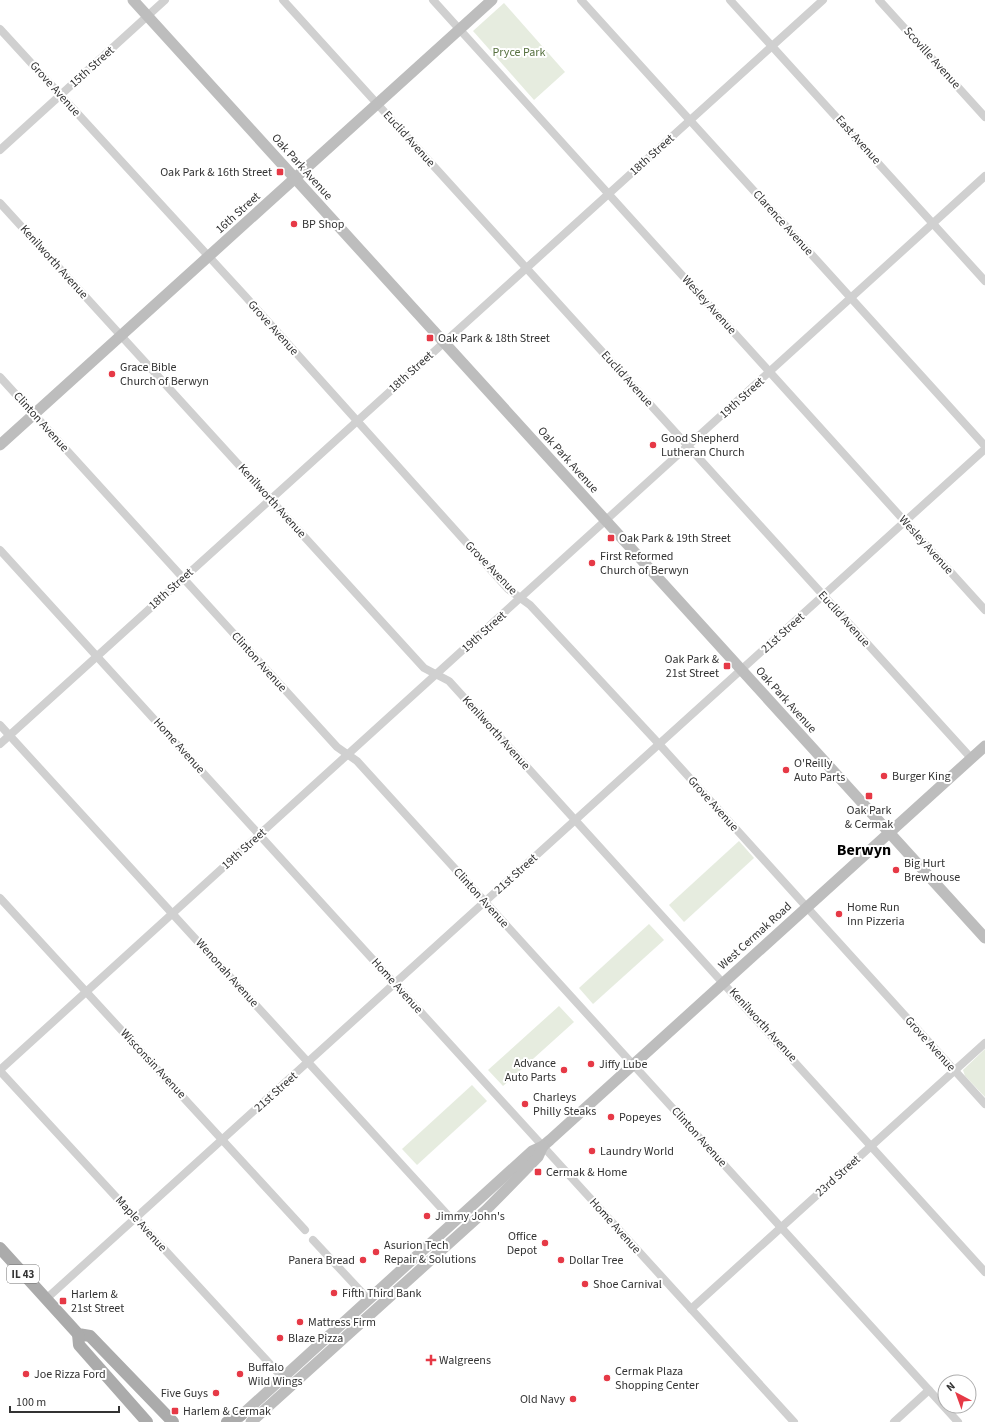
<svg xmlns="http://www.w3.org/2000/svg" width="985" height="1422" font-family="'Source Sans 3',sans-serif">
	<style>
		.green { fill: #e6ecdf }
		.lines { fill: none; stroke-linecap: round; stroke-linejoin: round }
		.street { stroke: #d0d0d0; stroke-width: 8 }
		.secondary { stroke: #bdbdbd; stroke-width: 11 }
		.primary { stroke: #ababab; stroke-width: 12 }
		.poi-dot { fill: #e63946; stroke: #fff; stroke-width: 1.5 }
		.labels { text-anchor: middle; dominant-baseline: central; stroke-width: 4; stroke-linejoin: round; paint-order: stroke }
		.shield { fill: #fff; stroke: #707070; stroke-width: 1 }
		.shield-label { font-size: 11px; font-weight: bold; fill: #333 }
		.park-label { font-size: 12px; fill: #56703f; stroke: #fff }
		.street-label { font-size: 12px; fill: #333; stroke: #fff }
		.poi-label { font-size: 12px; fill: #333; stroke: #fff; text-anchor: start }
		.district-label { font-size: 16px; font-weight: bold; fill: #000; stroke: #fff }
	</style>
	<rect width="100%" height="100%" fill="#fff"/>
	<!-- green -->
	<g class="green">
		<polygon points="504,3 565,72 534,100 473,31"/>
		<polygon points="739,841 754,858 684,922 669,905"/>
		<polygon points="649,924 664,940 593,1004 579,988"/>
		<polygon points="559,1006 574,1022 503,1086 488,1070"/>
		<polygon points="985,1049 985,1097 965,1076 963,1070"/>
		<polygon points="472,1085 487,1101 417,1165 402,1149"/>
	</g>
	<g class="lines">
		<!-- street -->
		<g class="street">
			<polyline points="283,0 971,758"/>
			<polyline points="433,0 985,610"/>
			<polyline points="581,0 985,446"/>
			<polyline points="730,0 985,281"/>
			<polyline points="879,0 985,117"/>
			<polyline points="0,29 245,296 508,589 530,605 659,744 985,1104"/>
			<polyline points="0,150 165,0"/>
			<polyline points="0,203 424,668 449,681 985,1272"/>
			<polyline points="0,377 337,747 357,761 958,1422"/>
			<polyline points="0,550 794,1422"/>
			<polyline points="0,725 454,1222"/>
			<polyline points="0,744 823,0"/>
			<polyline points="0,898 305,1230"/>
			<polyline points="0,1070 985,176"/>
			<polyline points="0,1071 282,1377"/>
			<polyline points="313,1240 368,1299"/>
			<polyline points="46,1299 985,449"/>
			<polyline points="691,1309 985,1043"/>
			<polyline points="894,1422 929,1390"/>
		</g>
		<!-- secondary -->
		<g class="secondary">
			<polyline points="133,0 985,938"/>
			<polyline points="0,445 492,0"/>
			<polyline points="234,1422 532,1151 543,1146 550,1140 985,746"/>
			<polyline points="251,1422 486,1210 538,1157 543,1146"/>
		</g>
		<!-- primary -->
		<g class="primary">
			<polyline points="0,1248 78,1334 90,1336 173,1422"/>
			<polyline points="78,1334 79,1345 147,1422"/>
			<polyline points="227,1422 241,1415"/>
		</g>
	</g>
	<!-- markers -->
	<g class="poi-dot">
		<rect x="276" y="168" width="8" height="8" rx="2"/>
		<circle cx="294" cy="224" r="4"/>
		<rect x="426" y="334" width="8" height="8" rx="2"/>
		<circle cx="112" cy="374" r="4"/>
		<circle cx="653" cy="445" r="4"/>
		<rect x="607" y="534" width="8" height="8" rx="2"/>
		<circle cx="592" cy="563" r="4"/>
		<rect x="723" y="662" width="8" height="8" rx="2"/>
		<circle cx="786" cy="770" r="4"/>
		<circle cx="884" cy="776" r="4"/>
		<rect x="865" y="792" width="8" height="8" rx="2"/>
		<circle cx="896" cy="870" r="4"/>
		<circle cx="839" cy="914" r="4"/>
		<circle cx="591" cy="1064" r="4"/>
		<circle cx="564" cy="1070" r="4"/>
		<circle cx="525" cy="1104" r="4"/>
		<circle cx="611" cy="1117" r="4"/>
		<circle cx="592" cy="1151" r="4"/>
		<rect x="534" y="1168" width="8" height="8" rx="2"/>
		<circle cx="427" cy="1216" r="4"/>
		<circle cx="545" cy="1243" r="4"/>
		<circle cx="376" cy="1252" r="4"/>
		<circle cx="363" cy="1260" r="4"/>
		<circle cx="561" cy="1260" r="4"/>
		<circle cx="585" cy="1284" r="4"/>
		<circle cx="334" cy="1293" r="4"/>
		<rect x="59" y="1297" width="8" height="8" rx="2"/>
		<circle cx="300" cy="1322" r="4"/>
		<circle cx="280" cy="1338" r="4"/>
		<path d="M429 1354h4v4h4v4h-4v4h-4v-4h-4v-4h4z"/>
		<circle cx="26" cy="1374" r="4"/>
		<circle cx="240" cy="1374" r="4"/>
		<circle cx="607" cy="1378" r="4"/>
		<circle cx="216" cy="1393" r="4"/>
		<circle cx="573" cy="1399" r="4"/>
		<rect x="171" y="1407" width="8" height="8" rx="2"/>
	</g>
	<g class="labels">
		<!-- shield labels -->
		<rect class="shield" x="7" y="1265" width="32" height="18" rx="3"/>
		<g class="shield-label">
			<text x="23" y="1274">IL 43</text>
		</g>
		<!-- park labels -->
		<g class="park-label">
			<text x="519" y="52">Pryce Park</text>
		</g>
		<!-- street labels -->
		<g class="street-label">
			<text transform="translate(932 58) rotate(48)">Scoville Avenue</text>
			<text transform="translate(92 67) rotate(-42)">15th Street</text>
			<text transform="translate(55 89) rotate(48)">Grove Avenue</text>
			<text transform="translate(409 139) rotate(48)">Euclid Avenue</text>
			<text transform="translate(858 140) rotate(48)">East Avenue</text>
			<text transform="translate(652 155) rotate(-42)">18th Street</text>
			<text transform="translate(302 167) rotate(48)">Oak Park Avenue</text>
			<text transform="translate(238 213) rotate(-42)">16th Street</text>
			<text transform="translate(783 223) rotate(48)">Clarence Avenue</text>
			<text transform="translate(54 262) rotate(48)">Kenilworth Avenue</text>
			<text transform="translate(709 305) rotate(48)">Wesley Avenue</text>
			<text transform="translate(273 328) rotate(48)">Grove Avenue</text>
			<text transform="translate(411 372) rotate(-42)">18th Street</text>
			<text transform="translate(627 379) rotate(48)">Euclid Avenue</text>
			<text transform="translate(742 398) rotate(-42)">19th Street</text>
			<text transform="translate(41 422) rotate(48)">Clinton Avenue</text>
			<text transform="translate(568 460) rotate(48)">Oak Park Avenue</text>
			<text transform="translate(272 501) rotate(48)">Kenilworth Avenue</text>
			<text transform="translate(926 545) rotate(48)">Wesley Avenue</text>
			<text transform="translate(491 568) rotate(46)">Grove Avenue</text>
			<text transform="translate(171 589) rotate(-42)">18th Street</text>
			<text transform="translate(844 619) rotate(48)">Euclid Avenue</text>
			<text transform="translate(484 632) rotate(-42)">19th Street</text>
			<text transform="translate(783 633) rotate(-42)">21st Street</text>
			<text transform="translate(259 662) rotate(48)">Clinton Avenue</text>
			<text transform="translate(786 700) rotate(48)">Oak Park Avenue</text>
			<text transform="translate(496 733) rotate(48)">Kenilworth Avenue</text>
			<text transform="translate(179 746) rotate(48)">Home Avenue</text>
			<text transform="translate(713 804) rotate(48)">Grove Avenue</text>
			<text transform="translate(244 849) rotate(-42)">19th Street</text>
			<text transform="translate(516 874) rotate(-42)">21st Street</text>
			<text transform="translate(481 898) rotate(48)">Clinton Avenue</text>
			<text transform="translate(755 936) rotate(-42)">West Cermak Road</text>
			<text transform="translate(227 973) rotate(48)">Wenonah Avenue</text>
			<text transform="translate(397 986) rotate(48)">Home Avenue</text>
			<text transform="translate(763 1025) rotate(48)">Kenilworth Avenue</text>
			<text transform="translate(930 1044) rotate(48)">Grove Avenue</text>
			<text transform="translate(153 1064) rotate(47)">Wisconsin Avenue</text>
			<text transform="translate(276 1092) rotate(-42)">21st Street</text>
			<text transform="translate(699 1137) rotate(48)">Clinton Avenue</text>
			<text transform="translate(838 1176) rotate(-42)">23rd Street</text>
			<text transform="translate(141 1224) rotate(48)">Maple Avenue</text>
			<text transform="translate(615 1226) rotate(48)">Home Avenue</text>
		</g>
		<!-- poi labels -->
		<g class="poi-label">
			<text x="272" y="172" text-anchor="end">Oak Park &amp; 16th Street</text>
			<text x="302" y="224">BP Shop</text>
			<text x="438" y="338">Oak Park &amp; 18th Street</text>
			<text x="120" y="367">Grace Bible<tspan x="120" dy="14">Church of Berwyn</tspan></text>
			<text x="661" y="438">Good Shepherd<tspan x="661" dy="14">Lutheran Church</tspan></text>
			<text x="619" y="538">Oak Park &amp; 19th Street</text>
			<text x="600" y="556">First Reformed<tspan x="600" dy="14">Church of Berwyn</tspan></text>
			<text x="719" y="659" text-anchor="end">Oak Park &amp;<tspan x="719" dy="14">21st Street</tspan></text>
			<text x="794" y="763">O'Reilly<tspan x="794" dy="14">Auto Parts</tspan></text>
			<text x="892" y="776">Burger King</text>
			<text x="869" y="810" text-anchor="middle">Oak Park<tspan x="869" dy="14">&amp; Cermak</tspan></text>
			<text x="904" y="863">Big Hurt<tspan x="904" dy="14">Brewhouse</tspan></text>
			<text x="847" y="907">Home Run<tspan x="847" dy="14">Inn Pizzeria</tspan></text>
			<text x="556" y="1063" text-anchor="end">Advance<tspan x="556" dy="14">Auto Parts</tspan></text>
			<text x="599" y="1064">Jiffy Lube</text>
			<text x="533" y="1097">Charleys<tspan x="533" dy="14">Philly Steaks</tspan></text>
			<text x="619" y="1117">Popeyes</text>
			<text x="600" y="1151">Laundry World</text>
			<text x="546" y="1172">Cermak &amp; Home</text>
			<text x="435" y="1216">Jimmy John's</text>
			<text x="537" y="1236" text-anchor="end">Office<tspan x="537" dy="14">Depot</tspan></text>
			<text x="384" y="1245">Asurion Tech<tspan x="384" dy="14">Repair &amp; Solutions</tspan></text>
			<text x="355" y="1260" text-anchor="end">Panera Bread</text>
			<text x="569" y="1260">Dollar Tree</text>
			<text x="593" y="1284">Shoe Carnival</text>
			<text x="342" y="1293">Fifth Third Bank</text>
			<text x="71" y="1294">Harlem &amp;<tspan x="71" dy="14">21st Street</tspan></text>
			<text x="308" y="1322">Mattress Firm</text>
			<text x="288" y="1338">Blaze Pizza</text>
			<text x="439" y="1360">Walgreens</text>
			<text x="248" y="1367">Buffalo<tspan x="248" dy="14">Wild Wings</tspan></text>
			<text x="615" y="1371">Cermak Plaza<tspan x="615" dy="14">Shopping Center</tspan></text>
			<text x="34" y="1374">Joe Rizza Ford</text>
			<text x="208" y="1393" text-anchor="end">Five Guys</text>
			<text x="565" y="1399" text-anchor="end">Old Navy</text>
			<text x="183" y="1411">Harlem &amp; Cermak</text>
		</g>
		<!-- district labels -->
		<g class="district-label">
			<text x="864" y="850">Berwyn</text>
		</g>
	</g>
	<!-- north arrow -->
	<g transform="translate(957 1394) rotate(319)"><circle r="19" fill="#ffffff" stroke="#adadad"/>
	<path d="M0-3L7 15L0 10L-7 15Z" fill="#e63946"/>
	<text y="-6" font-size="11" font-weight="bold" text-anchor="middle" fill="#333333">N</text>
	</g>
	<!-- scale -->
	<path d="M10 1406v6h109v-6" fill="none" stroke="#333333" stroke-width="2"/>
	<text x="16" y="1406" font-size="12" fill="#333333" stroke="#ffffff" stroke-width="3" paint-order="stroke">100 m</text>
</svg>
